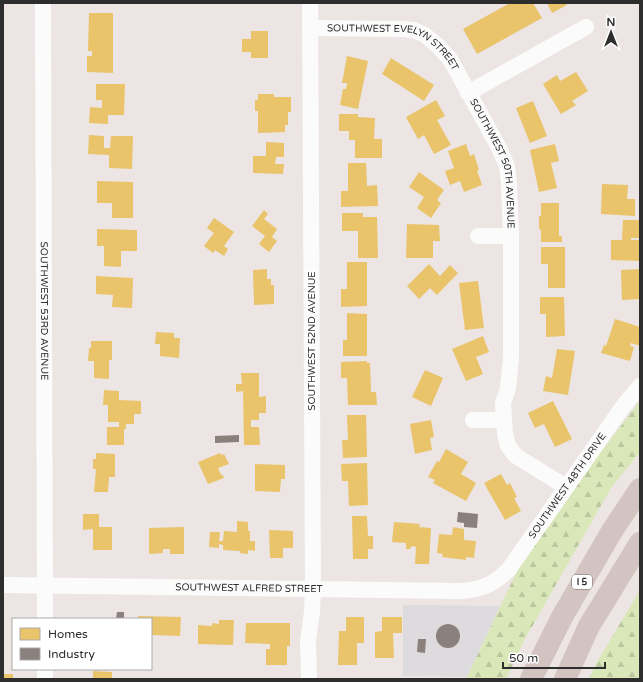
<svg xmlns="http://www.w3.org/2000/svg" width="643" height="682" font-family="'Varela Round',sans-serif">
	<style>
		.industrial { fill: #dedbdf }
		.forest { fill: url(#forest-firs) }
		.homes { fill: #e9c46a }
		.industry { fill: #8a817c }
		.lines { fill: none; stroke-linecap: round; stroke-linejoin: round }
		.street { stroke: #fcfbfb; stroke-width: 16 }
		.highway { stroke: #d4c4c1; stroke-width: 22 }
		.labels { text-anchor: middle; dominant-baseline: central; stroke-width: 4; stroke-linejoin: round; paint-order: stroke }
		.shield { fill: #fff; stroke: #6c6c6c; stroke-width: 1 }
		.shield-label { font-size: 9px; font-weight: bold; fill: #2d2d2d }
		.street-label { font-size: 10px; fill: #2d2d2d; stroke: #fff }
	</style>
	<defs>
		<pattern id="forest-firs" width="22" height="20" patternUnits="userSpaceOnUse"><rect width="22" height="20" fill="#dae8b9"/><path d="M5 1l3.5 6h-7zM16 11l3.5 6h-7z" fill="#bbc79f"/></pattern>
	</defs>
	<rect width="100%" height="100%" fill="#ece5e3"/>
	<!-- industrial -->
	<polygon class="industrial" points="403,605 500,606 467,677 403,676"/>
	<!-- forest -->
	<g class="forest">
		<polygon points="640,401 640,452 611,488 525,639 506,679 466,679 518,569 597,457"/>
		<polygon points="640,590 640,679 589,679 597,662"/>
	</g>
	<!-- homes -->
	<g class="homes">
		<polygon points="510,3 533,3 542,18 477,54 463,29"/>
		<polygon points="547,3 566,3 567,5 552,13"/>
		<polygon points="89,13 113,13 113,73 87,72 87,56 92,56 92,51 88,51"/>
		<polygon points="251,31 268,31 268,58 251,58 251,52 242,52 242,39 251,39"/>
		<polygon points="347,56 368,61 358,109 340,105 343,89 346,89 347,83 342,83"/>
		<polygon points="391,58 434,85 424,101 382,74"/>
		<polygon points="576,72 588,91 572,101 576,105 561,114 543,84 557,75 560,81"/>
		<polygon points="96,84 125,84 124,115 108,115 108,124 89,123 90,107 102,108 102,100 96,100"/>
		<polygon points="258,94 274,94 274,97 291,97 291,112 288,112 288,125 285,125 285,132 258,133 258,111 255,111 255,100 258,100"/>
		<polygon points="436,100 445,116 437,120 451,145 434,154 424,135 418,139 406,117"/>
		<polygon points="533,101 547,136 530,143 516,108"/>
		<polygon points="339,114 358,114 358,117 375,118 374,139 382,139 382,158 355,158 355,140 349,140 349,131 339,131"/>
		<polygon points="89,135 104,136 104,148 110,148 111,136 133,136 132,169 109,168 109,155 88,154"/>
		<polygon points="266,142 284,143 284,157 276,157 275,164 284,164 283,174 253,173 253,156 266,156"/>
		<polygon points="466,144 470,156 474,154 479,170 477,170 482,185 464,192 460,181 450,185 445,171 454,168 448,151"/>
		<polygon points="555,144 559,161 551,163 557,188 539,192 530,150"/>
		<polygon points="348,163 366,163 367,186 377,185 378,206 341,207 341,191 348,191"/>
		<polygon points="419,172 444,190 437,200 441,203 431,218 417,208 424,197 409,187"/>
		<polygon points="97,181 133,182 133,218 112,218 112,203 97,203"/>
		<polygon points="602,184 628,185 627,199 635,199 635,216 601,214"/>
		<polygon points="541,203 559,203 559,236 562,236 562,242 541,242 541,230 539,229 539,216 541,216"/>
		<polygon points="264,210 268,214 264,219 277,229 272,237 277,241 269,252 259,244 265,236 252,226"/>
		<polygon points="342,213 363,213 363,217 377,217 378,258 358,258 358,231 342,231"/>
		<polygon points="214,218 234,232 224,246 228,249 224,256 215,250 213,253 204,246 214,233 207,228"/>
		<polygon points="623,220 640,220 640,238 631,238 631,240 640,240 640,261 611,260 611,240 622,240"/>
		<polygon points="407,224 439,225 440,241 433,241 433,258 406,258"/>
		<polygon points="97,229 137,230 137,251 121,251 121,267 104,266 104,246 97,246"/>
		<polygon points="541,247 565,247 565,288 548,288 548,264 541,264"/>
		<polygon points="347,262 367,262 367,306 341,307 341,289 347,289"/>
		<polygon points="429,264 440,276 450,265 458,273 437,295 430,288 419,299 407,286"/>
		<polygon points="267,269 267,279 271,279 271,285 274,285 274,304 254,305 253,270"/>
		<polygon points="640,269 640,299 622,300 621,270"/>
		<polygon points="96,276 133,278 132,308 112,307 113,295 96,294"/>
		<polygon points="478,281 484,328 465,330 459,283"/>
		<polygon points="540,297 564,297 565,336 546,337 546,314 540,314"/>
		<polygon points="347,313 367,314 367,356 343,356 343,340 347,340"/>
		<polygon points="615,319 640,327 640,346 631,343 630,346 634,347 630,361 601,353 604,345 606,346"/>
		<polygon points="156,332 174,333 174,338 180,338 179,358 160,356 160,344 155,344"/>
		<polygon points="483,336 489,352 476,357 483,374 466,381 452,349"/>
		<polygon points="91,341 112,341 112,360 109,360 109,379 94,378 94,361 88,361 89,348 91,348"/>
		<polygon points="557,349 575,351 568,395 543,391 546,376 552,378"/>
		<polygon points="367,361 367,363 370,363 371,392 376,392 377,405 348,405 347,378 341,378 341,362"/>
		<polygon points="425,370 443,378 431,406 412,397"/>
		<polygon points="241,373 259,373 259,397 266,396 266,413 259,413 259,420 251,420 251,427 259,427 260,445 244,445 243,391 236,392 236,384 242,384"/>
		<polygon points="104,390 119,391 119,400 141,401 141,414 134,414 134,424 126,424 126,429 124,429 124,445 107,445 107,427 119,427 119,422 108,422 108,405 103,405"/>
		<polygon points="553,401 572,439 555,447 544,424 535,428 528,413"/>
		<polygon points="347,415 366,415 367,457 343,458 342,440 348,440"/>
		<polygon points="431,420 434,437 430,438 432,450 415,454 410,424"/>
		<polygon points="446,449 468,462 461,474 476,483 466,501 433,483 435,480 428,477 437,461 439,462"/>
		<polygon points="96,453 115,454 115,477 109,477 108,492 94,492 96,469 93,469 93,459 96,459"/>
		<polygon points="220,453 221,455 224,454 229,464 218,468 221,475 222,474 224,478 208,484 198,462"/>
		<polygon points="367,463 368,505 349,506 348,481 342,481 341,464"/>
		<polygon points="255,464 285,465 285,479 281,479 280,492 255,491"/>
		<polygon points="501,474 507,485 510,483 517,497 514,498 521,511 505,520 484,483"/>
		<polygon points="83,514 99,514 99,527 112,527 112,550 93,550 93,529 83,530"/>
		<polygon points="352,516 367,516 368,536 373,536 373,549 368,549 368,559 353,559"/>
		<polygon points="237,521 248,522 248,531 250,531 250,541 255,541 255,551 248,550 248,554 240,553 240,551 223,550 223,545 219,544 219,548 209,547 210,532 220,532 219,541 223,541 224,531 237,532"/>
		<polygon points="394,522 420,524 419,527 431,528 429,564 415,564 416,547 412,546 410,549 406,549 406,543 392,542"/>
		<polygon points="184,527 184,554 170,554 170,549 163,549 163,553 149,554 149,528"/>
		<polygon points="453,527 464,529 464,540 476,541 474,558 466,557 466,560 442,557 443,554 437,553 439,534 452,535"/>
		<polygon points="269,530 293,531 293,548 283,548 283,558 270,558"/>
		<polygon points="138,616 181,617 180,636 151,635 151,619 138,619"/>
		<polygon points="346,617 364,617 364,643 357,643 357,665 338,665 339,631 346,631"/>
		<polygon points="382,617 402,617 402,633 393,633 394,658 375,658 375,632 382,631"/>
		<polygon points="219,620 234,620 233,645 198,644 198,625 212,626 212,623 219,624"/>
		<polygon points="246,623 290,623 290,646 287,646 287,665 266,665 266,649 270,649 270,644 245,643"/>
		<polygon points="93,671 112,672 112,679 93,679"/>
		<rect x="3" y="674" width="10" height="5"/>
	</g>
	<!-- industry -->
	<g class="industry">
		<polygon points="239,435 239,442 215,443 215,436"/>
		<polygon points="458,512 478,514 477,528 464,527 464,523 457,522"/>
		<polygon points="117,612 124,612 124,619 116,619"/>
		<circle cx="448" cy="636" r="12"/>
		<polygon points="418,639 426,639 425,653 417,652"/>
	</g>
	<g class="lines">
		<!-- street -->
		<g class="street">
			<path id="s1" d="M43 3 45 619"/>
			<path id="s2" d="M310 28 403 29 414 30 425 35 438 46 450 59 498 146 507 166 509 184 511 236V358L508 388 503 403 505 434 508 446 516 456 566 487"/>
			<polyline points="468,93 586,27"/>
			<polyline points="478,236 511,236"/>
			<polyline points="473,420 504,420"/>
			<path id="s3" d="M3 585 459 591C480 590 494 585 509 569L624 405 640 386"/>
			<polyline points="45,669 45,679"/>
			<polyline points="309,679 308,641 312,612 313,589 310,3"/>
		</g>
		<!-- highway -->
		<g class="highway">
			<polyline points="531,679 562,617 612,531 640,489"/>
			<polyline points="565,679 589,626 640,543"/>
		</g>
	</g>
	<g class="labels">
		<!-- shield labels -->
		<rect class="shield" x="572" y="575" width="20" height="14" rx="3"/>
		<g class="shield-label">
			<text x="582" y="582">I 5</text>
		</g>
		<!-- street labels -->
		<g class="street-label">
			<text stroke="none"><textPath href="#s2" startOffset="90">SOUTHWEST EVELYN STREET</textPath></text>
			<text stroke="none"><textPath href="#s2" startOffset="266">SOUTHWEST 50TH AVENUE</textPath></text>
			<text stroke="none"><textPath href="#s1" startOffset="308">SOUTHWEST 53RD AVENUE</textPath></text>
			<text transform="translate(312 341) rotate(-90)">SOUTHWEST 52ND AVENUE</text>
			<text stroke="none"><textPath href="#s3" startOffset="614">SOUTHWEST 48TH DRIVE</textPath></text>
			<text stroke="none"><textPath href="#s3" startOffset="246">SOUTHWEST ALFRED STREET</textPath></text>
		</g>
	</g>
	<!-- border -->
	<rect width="643" height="682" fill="none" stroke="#2d2d2d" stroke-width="8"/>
	<!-- legend -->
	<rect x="12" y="618" width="140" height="52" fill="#ffffff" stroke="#ababab"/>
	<rect x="20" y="628" width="20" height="12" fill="#e9c46a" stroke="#ababab"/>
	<text x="48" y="638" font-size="12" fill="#2d2d2d">Homes</text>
	<rect x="20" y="648" width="20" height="12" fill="#8a817c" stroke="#ababab"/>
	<text x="48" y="658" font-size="12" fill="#2d2d2d">Industry</text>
	<!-- north arrow -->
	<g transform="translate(611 32)" stroke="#ffffff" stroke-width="3" paint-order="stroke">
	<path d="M0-3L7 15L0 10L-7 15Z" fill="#2d2d2d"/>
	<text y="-6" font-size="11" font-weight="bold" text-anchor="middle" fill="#2d2d2d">N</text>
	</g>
	<!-- scale -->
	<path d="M503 662v6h102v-6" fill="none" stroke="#2d2d2d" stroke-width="2"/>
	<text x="509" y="662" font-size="12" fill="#2d2d2d" stroke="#ffffff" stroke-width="3" paint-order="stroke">50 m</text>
</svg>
